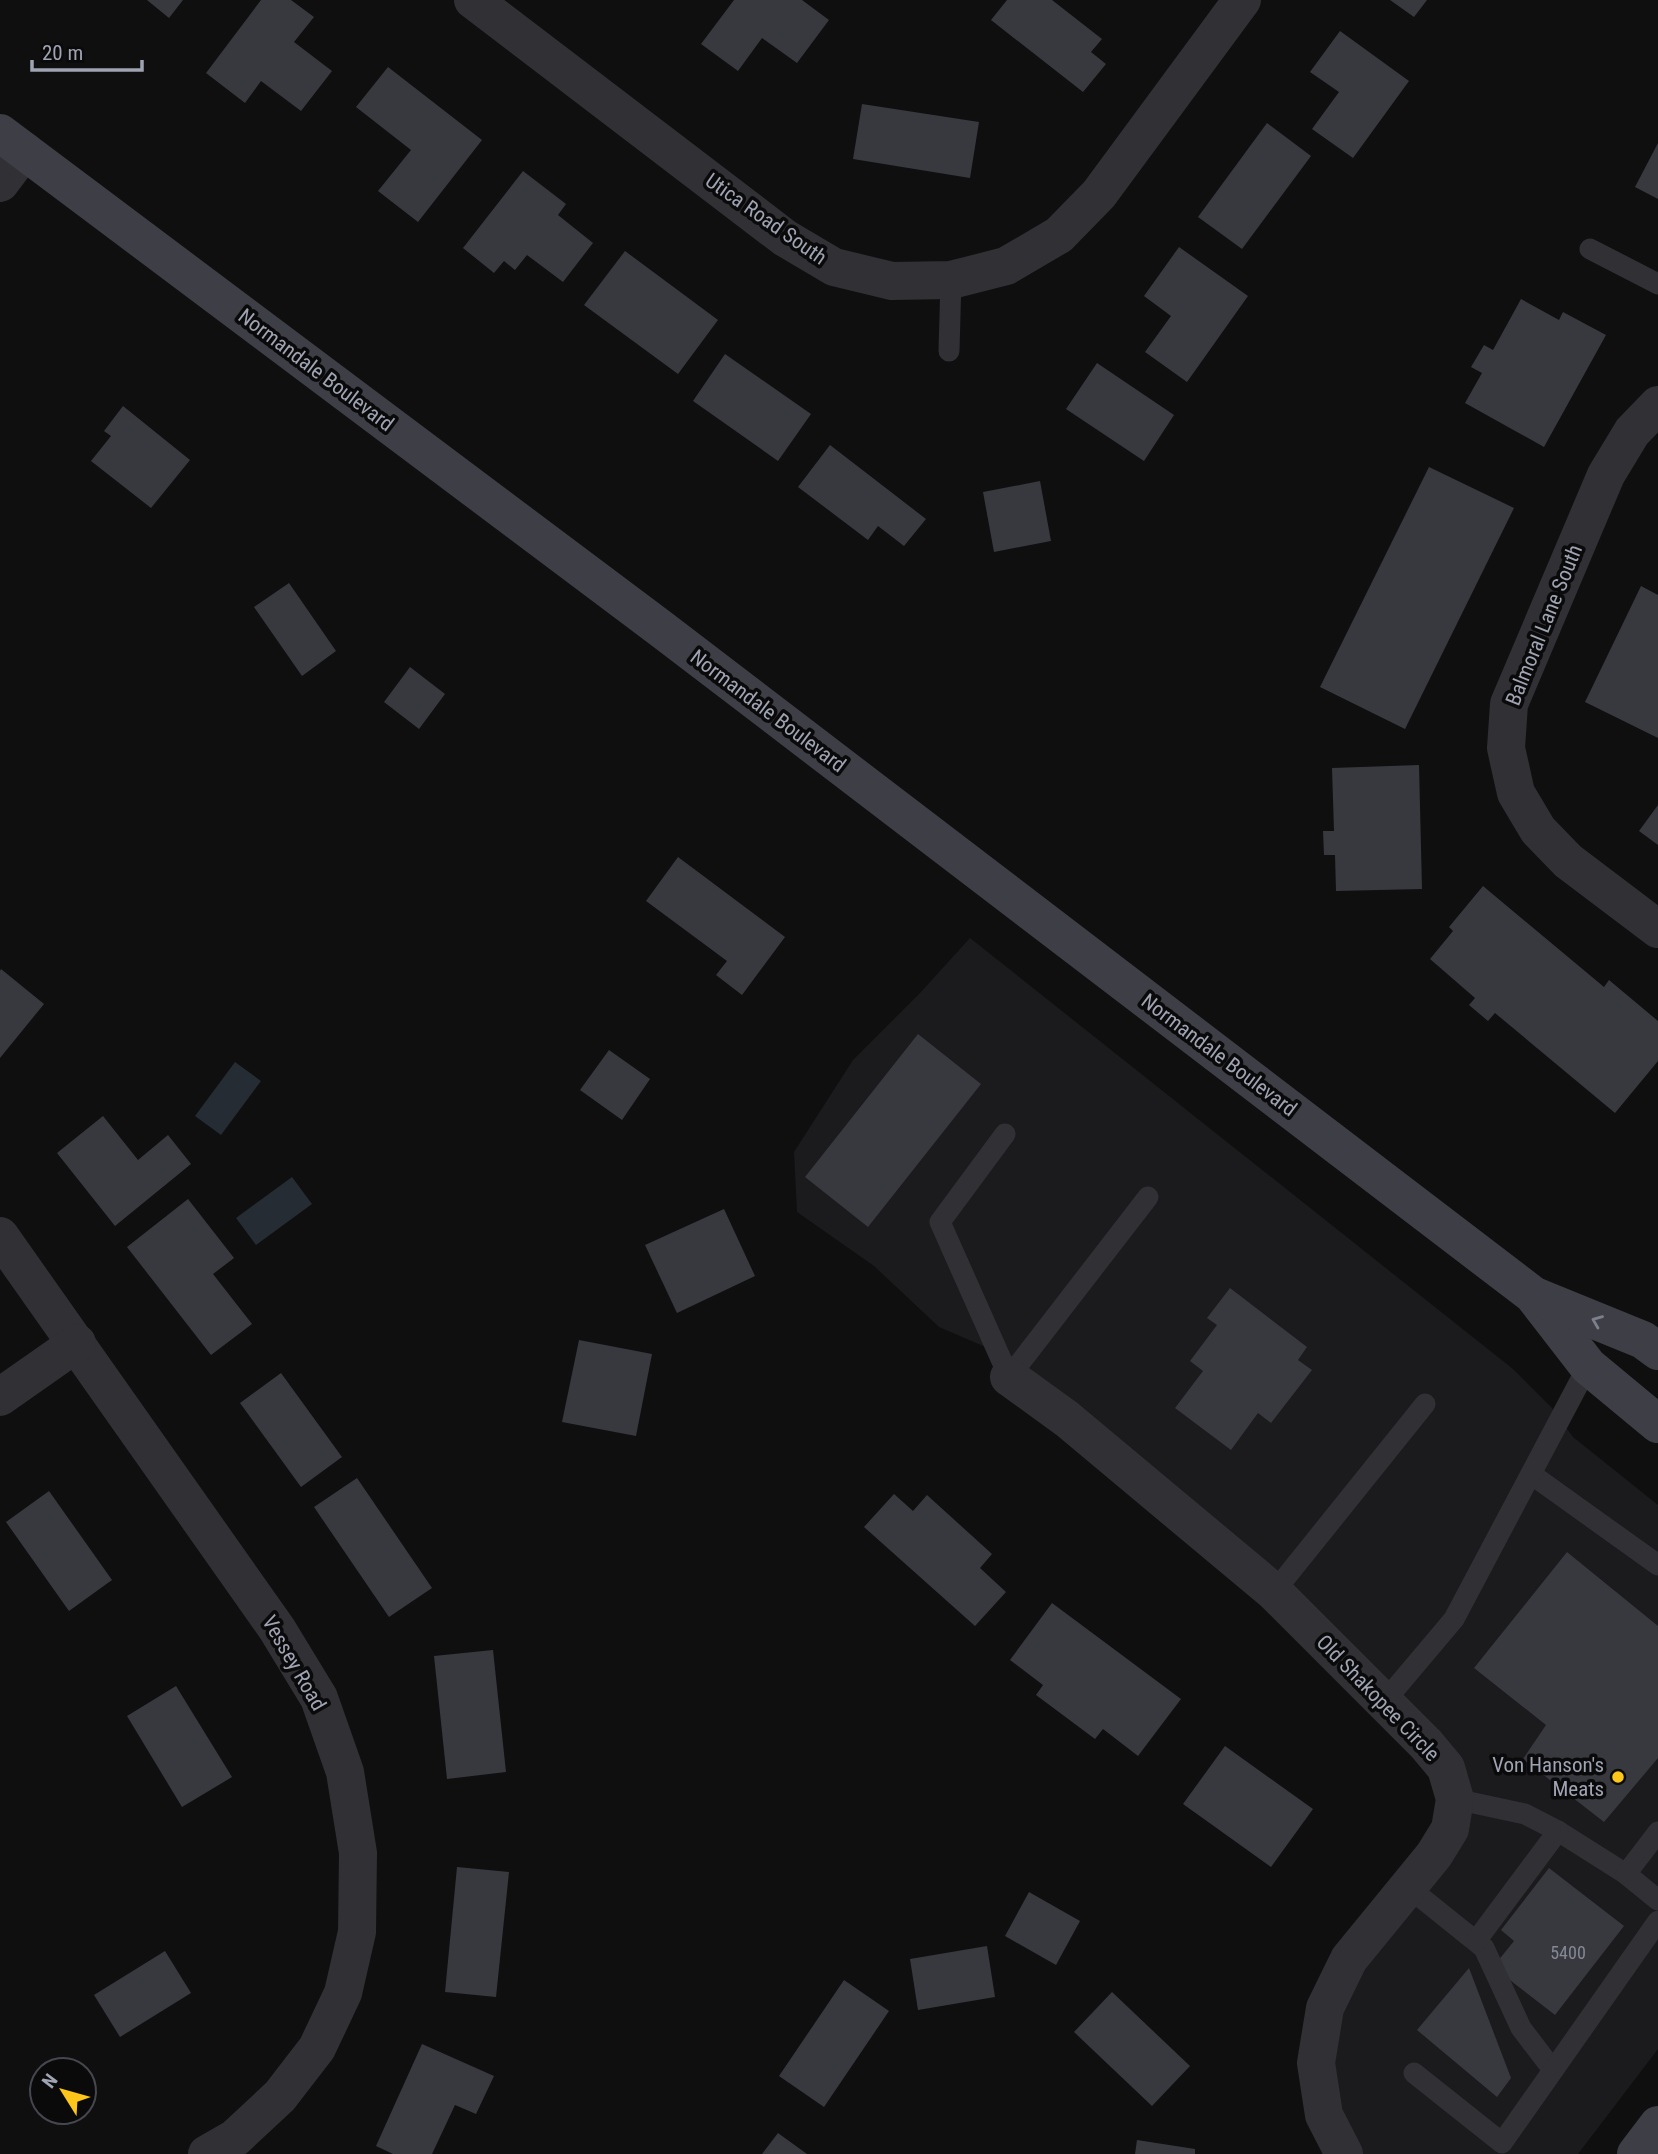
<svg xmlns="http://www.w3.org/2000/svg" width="1658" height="2154" font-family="'Roboto Condensed',sans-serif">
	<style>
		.built { fill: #1b1b1d }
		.water { fill: #252c34 }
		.building { fill: #38393e }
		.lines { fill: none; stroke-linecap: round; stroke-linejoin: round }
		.lane { stroke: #303035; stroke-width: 21 }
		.street { stroke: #303035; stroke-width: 38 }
		.secondary { stroke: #3e3f46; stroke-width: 38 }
		.oneway { stroke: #7d808c }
		.poi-dot { fill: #fcc61b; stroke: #0a0a0b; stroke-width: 2.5 }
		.labels { text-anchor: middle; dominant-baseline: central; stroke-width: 7; stroke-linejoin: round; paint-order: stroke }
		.number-label { font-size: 18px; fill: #858895 }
		.street-label { font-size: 21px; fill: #9fa3b2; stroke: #0a0a0b }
		.poi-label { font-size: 21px; fill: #9fa3b2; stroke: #0a0a0b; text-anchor: end }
	</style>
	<rect width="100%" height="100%" fill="#0f0f10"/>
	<!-- built -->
	<polygon class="built" points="970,938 1513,1369 1552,1408 1573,1437 1658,1505 1658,2049 1578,2154 1340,2154 1324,2083 1338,2017 1427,1856 1448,1762 997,1352 939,1327 874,1266 797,1212 794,1152 853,1060 920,993"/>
	<!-- water -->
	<g class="water">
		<polygon points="235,1062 261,1081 221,1135 195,1116"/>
		<polygon points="292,1177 312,1204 256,1245 236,1218"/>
	</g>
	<!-- building -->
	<g class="building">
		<polygon points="147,0 183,0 169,18"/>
		<polygon points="261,0 291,0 314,17 294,42 332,71 301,111 261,81 245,103 206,73"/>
		<polygon points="734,0 802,0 829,20 797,63 762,38 738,71 701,44"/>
		<polygon points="1007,0 1052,0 1102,39 1091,52 1106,64 1083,92 991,20"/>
		<polygon points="1390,0 1427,0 1414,17"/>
		<polygon points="1340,31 1409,81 1353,158 1312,129 1339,92 1310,72"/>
		<polygon points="388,67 482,140 418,222 378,191 411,150 356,107"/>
		<polygon points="862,104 979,122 970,178 853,159"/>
		<polygon points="1267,123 1311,156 1242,249 1198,217"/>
		<polygon points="1658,143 1658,199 1635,187"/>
		<polygon points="523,171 566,204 558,215 593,243 563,282 527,255 515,270 504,261 494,273 463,248"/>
		<polygon points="1179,247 1248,296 1187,382 1145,352 1171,316 1144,296"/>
		<polygon points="625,251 718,320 678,374 584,305"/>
		<polygon points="1521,299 1559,320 1563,312 1606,335 1544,447 1465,403 1482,373 1471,367 1484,345 1493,350"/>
		<polygon points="725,354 811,414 778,461 693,401"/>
		<polygon points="1097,363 1174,415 1144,461 1066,409"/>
		<polygon points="123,406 190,460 151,508 91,461 111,436 104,431"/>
		<polygon points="830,445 926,519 904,546 878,526 868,540 798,487"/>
		<polygon points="1429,467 1514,508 1405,729 1320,687"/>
		<polygon points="1040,481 1051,541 994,552 983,492"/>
		<polygon points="289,583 336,651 302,676 254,607"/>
		<polygon points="1641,586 1658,595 1658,738 1585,702"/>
		<polygon points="410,667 445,694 419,729 384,702"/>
		<polygon points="1419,765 1422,889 1336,891 1335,855 1324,855 1323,831 1334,831 1332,768"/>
		<polygon points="1658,805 1658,845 1639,831"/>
		<polygon points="678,857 785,937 742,995 716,975 727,961 646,901"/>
		<polygon points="1483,886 1604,987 1609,980 1658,1021 1658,1061 1615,1113 1495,1013 1488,1021 1469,1005 1475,998 1430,959 1453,931 1449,927"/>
		<polygon points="1,969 44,1004 0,1058 0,971"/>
		<polygon points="918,1034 981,1084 868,1227 805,1177"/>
		<polygon points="609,1050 650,1079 622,1120 580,1090"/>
		<polygon points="103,1116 138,1160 168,1135 191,1164 115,1226 57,1153"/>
		<polygon points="188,1199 234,1258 213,1274 252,1324 211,1355 127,1247"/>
		<polygon points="724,1209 755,1276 677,1313 645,1245"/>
		<polygon points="1230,1288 1307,1347 1298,1360 1312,1370 1271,1423 1258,1413 1231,1450 1175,1408 1203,1371 1190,1361 1217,1325 1207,1318"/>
		<polygon points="579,1340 652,1354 636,1436 562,1422"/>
		<polygon points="281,1373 342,1457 301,1487 240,1403"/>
		<polygon points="357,1478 432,1588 389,1617 314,1507"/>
		<polygon points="49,1491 112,1580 69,1611 6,1522"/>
		<polygon points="894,1494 913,1511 927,1495 992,1554 980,1568 1006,1592 975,1626 864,1527"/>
		<polygon points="1567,1552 1658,1626 1658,1758 1604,1822 1523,1759 1546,1725 1474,1668"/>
		<polygon points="1052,1603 1181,1699 1138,1756 1103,1729 1095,1739 1036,1695 1043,1685 1010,1660"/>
		<polygon points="493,1650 506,1772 447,1779 434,1656"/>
		<polygon points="176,1686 232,1777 182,1807 127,1716"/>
		<polygon points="1225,1746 1313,1809 1271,1867 1183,1804"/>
		<polygon points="457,1867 509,1872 496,1997 445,1992"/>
		<polygon points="1549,1868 1624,1926 1555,2015 1493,1967 1514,1941 1501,1930"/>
		<polygon points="1029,1892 1080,1921 1056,1965 1005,1936"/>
		<polygon points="987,1946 995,1997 918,2010 910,1959"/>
		<polygon points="165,1951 191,1993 120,2037 94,1995"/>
		<polygon points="1469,1968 1511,2078 1497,2097 1417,2030"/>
		<polygon points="844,1980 889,2011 824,2107 779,2076"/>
		<polygon points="1112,1992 1190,2066 1152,2106 1074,2032"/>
		<polygon points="422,2044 494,2076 476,2114 455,2105 432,2154 393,2154 376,2146"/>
		<polygon points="778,2133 807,2154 762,2154"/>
		<polygon points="1137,2140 1195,2149 1195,2154 1135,2154"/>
	</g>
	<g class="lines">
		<!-- lane -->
		<g class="lane">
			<polyline points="1590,249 1658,284"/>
			<polyline points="949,351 951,280"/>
			<polyline points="1005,1134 940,1222 1009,1377 1148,1197"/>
			<polyline points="1531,1474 1658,1565"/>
			<polyline points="1274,1592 1425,1404"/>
			<polyline points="1384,1702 1454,1619 1588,1366"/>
			<polyline points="1455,1799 1525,1814 1558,1831 1626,1874"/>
			<polyline points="1658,1832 1626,1874 1658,1900"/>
			<polyline points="1408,1887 1484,1948 1521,2028 1553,2070"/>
			<polyline points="1476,1941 1558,1831"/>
			<polyline points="1414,2073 1502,2143 1658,1921"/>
		</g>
		<!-- street -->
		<g class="street">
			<polyline points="473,0 785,238 834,267 892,281 951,280 1006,266 1059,235 1099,194 1242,0"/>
			<polyline points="0,183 24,151"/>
			<polyline points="1658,405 1632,432 1606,475 1509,704 1506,748 1516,793 1538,830 1568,861 1658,929"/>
			<polyline points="0,1236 277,1629 319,1698 345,1772 358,1853 357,1932 343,1993 317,2048 280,2096 235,2138 207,2154"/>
			<polyline points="1009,1377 1067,1419 1274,1592 1426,1744 1446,1768 1455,1799 1450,1829 1434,1855 1349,1959 1325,2008 1316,2063 1324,2115 1344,2154"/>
			<polyline points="0,1397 77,1343"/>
		</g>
		<!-- secondary -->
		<g class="secondary">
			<polyline points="0,133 660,628 1533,1295 1588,1366 1658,1424"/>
			<polyline points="1535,1296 1643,1340 1658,1351"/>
			<polyline points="1636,2154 1658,2125"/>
		</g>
	</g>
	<!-- one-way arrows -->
	<defs><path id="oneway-chevron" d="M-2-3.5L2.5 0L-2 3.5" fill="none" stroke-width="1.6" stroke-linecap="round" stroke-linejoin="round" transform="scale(1.75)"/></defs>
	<use class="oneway" href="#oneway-chevron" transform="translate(1597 1321) rotate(-158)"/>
	<!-- markers -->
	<circle class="poi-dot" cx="1618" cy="1777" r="7"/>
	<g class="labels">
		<!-- number labels -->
		<g class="number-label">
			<text x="1568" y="1952">5400</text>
		</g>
		<!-- street labels -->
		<g class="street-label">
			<text transform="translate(766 219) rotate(35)">Utica Road South</text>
			<text transform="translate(316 370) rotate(37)">Normandale Boulevard</text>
			<text transform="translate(1544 625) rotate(-68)">Balmoral Lane South</text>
			<text transform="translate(768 711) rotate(37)">Normandale Boulevard</text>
			<text transform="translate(1219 1055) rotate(37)">Normandale Boulevard</text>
			<text transform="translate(294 1663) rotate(60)">Vessey Road</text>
			<text transform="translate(1378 1698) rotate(46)">Old Shakopee Circle</text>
		</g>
		<!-- poi labels -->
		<g class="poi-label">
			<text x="1604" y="1765">Von Hanson's<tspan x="1604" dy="24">Meats</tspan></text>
		</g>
	</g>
	<!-- north arrow -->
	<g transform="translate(63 2091) rotate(307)"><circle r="33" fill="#0a0a0b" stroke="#46474e" stroke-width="2"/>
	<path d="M0-5L12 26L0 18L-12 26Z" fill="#fcc61b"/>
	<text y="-10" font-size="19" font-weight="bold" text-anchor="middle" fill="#9fa3b2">N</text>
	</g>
	<!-- scale -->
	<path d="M32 60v10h110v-10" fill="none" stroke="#9fa3b2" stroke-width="3.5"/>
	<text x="42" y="60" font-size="21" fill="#9fa3b2" stroke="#0a0a0b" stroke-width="5" paint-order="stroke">20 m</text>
</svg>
